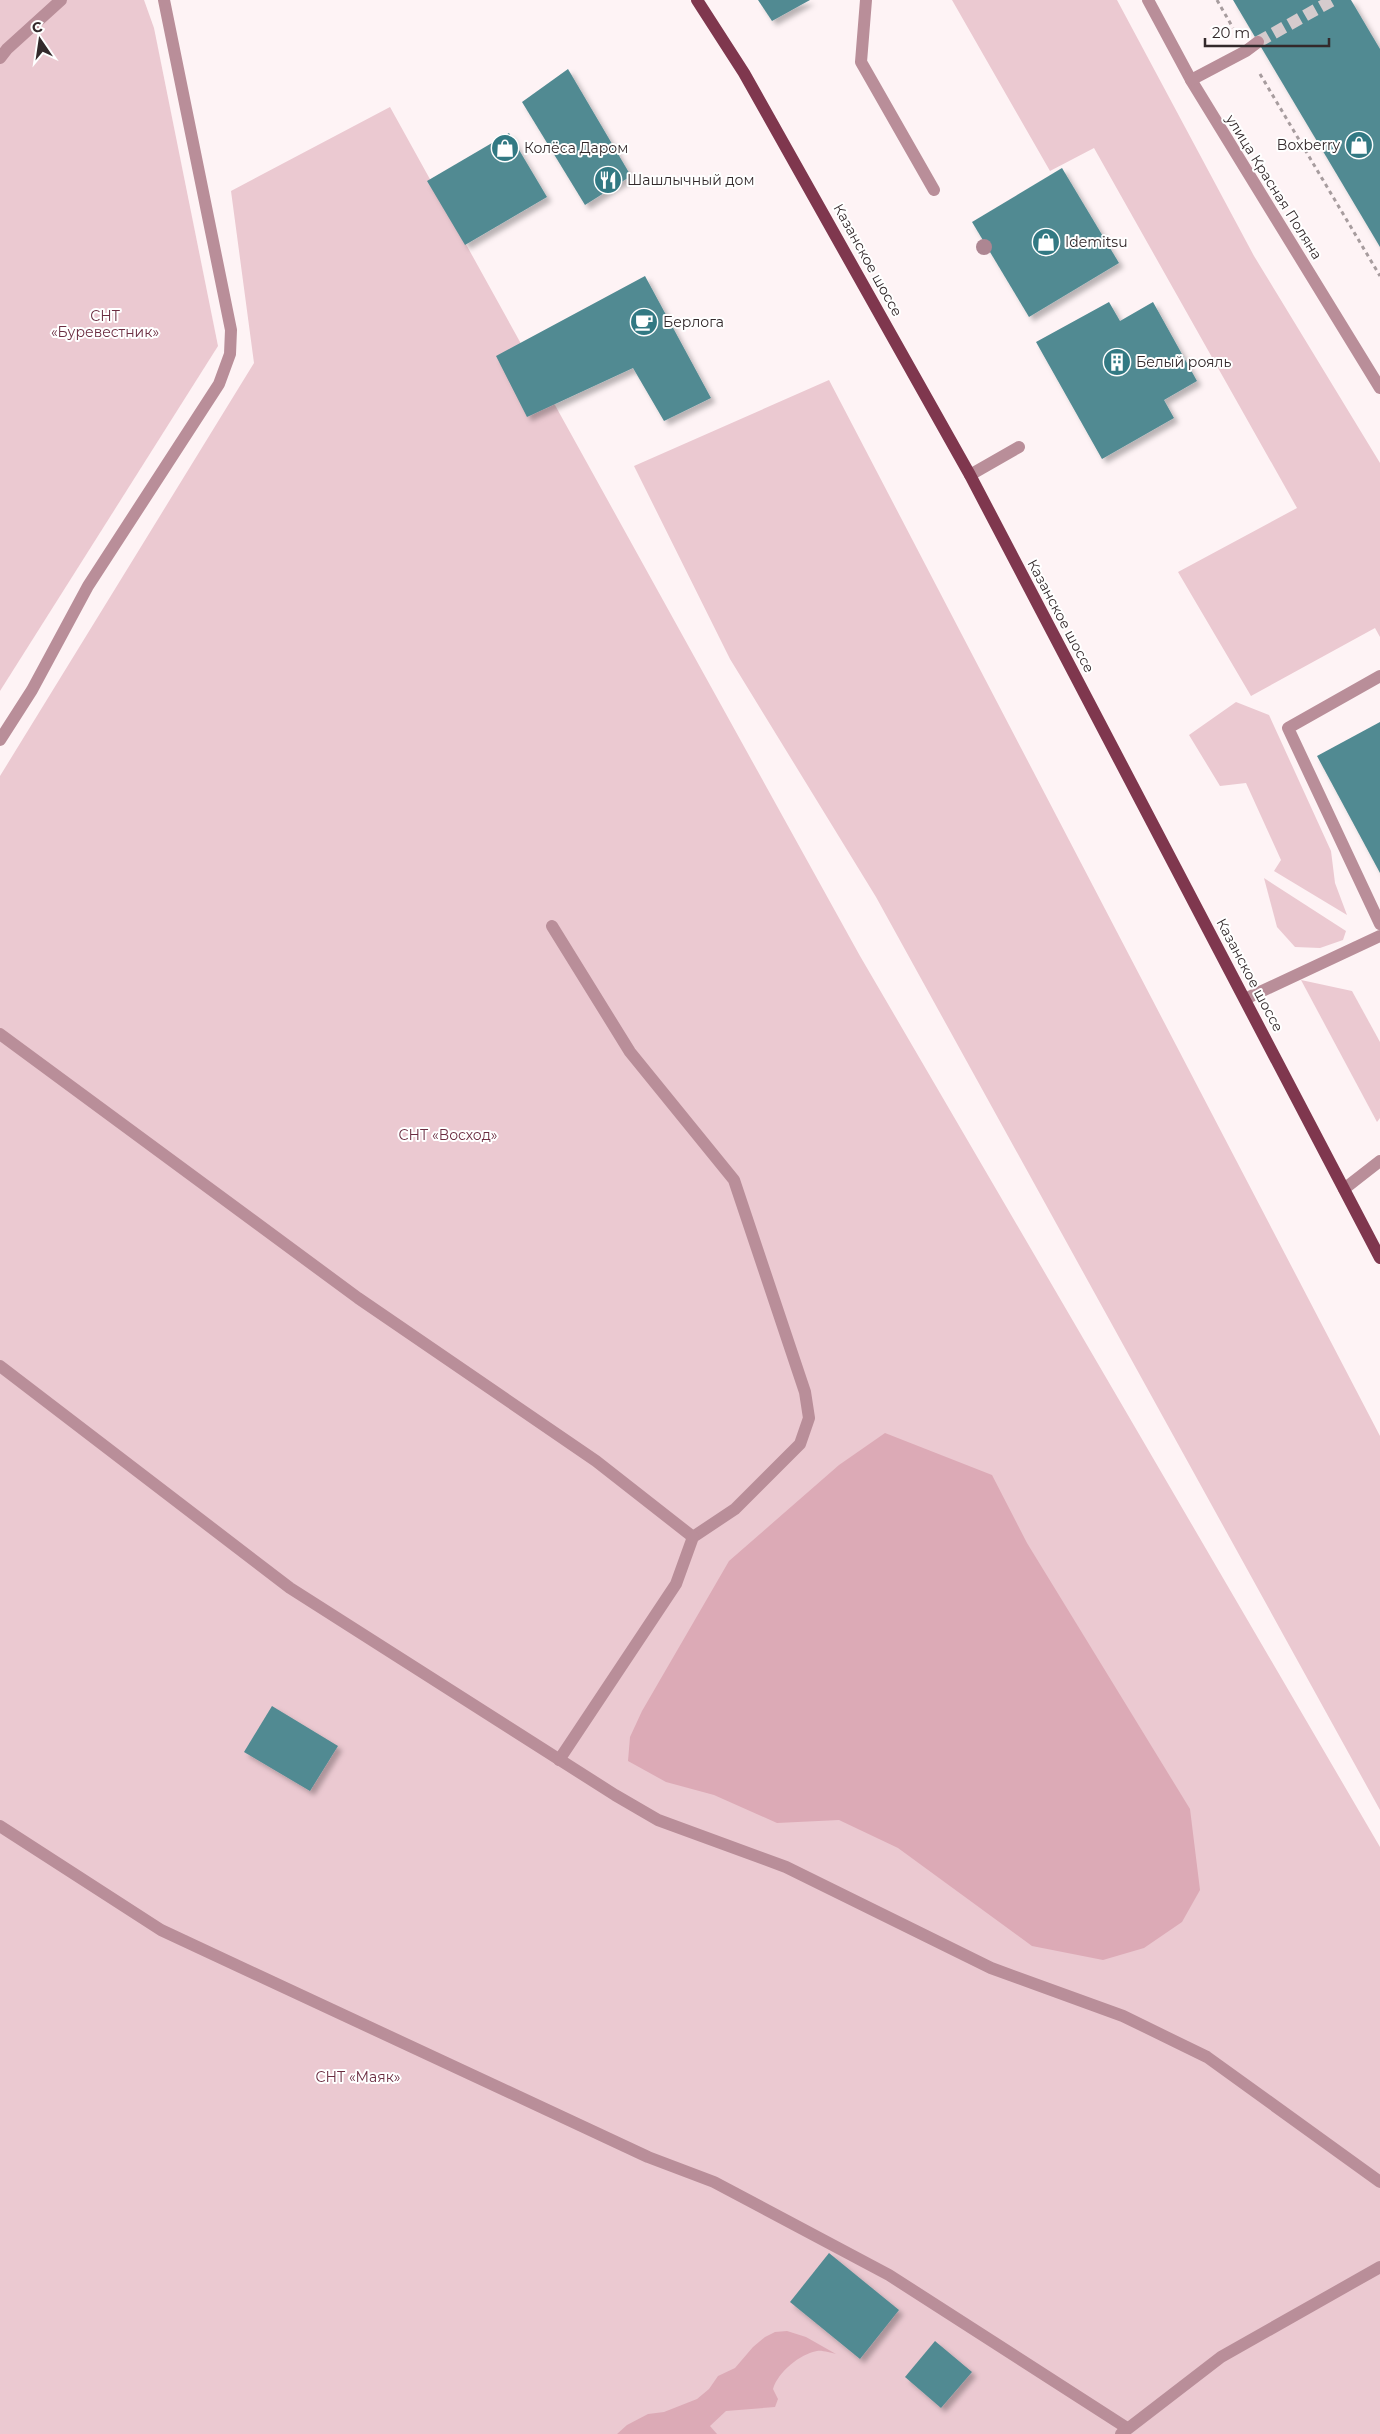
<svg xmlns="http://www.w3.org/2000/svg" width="1380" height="2434" font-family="Montserrat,sans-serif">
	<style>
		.green { fill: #ebc9d1 }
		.water { fill: #dcaab6 }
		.building { fill: #518a92; filter: url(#shadow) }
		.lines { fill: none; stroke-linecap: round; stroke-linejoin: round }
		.minor-tunnel { stroke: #d5cbcd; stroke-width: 12; stroke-dasharray: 12 6; stroke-linecap: butt }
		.path { stroke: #a79c9e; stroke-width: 3; stroke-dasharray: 4 4; stroke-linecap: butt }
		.minor { stroke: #b98e99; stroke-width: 12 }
		.major { stroke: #7f374e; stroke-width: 12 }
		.tree { fill: #ad8692 }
		.labels { text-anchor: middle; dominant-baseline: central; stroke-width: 4; stroke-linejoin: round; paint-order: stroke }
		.poi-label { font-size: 14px; fill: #33292b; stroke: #fff; text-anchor: start }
		.street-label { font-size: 14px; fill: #33292b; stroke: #fff }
		.park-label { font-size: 14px; fill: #6b2d41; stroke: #fff }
	</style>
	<defs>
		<filter id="shadow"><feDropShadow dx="4.5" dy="4.5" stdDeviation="2.5" flood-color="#0004"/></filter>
	</defs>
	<rect width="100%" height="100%" fill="#fef3f5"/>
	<!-- green -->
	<g class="green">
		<polygon points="0,0 144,0 154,28 218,346 0,691"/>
		<polygon points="952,0 1117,0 1254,256 1380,463 1380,637 1375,628 1251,696 1178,572 1297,508 1094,148 1050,171"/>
		<polygon points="390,107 860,956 1380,1847 1380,2434 0,2434 0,776 254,363 231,191"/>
		<polygon points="829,380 1380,1436 1380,1810 876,897 730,659 634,466"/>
		<polygon points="1236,702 1269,715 1331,851 1335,883 1347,915 1274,871 1281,860 1246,783 1220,786 1189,735"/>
		<polygon points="1264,878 1346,931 1343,940 1320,948 1295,947 1277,927"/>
		<polygon points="1301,980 1352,991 1380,1042 1380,1118 1377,1122"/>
	</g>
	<!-- water -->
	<g class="water">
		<polygon points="885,1433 992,1475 1027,1543 1190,1809 1200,1890 1182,1922 1144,1948 1103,1960 1032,1946 898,1848 839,1820 777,1823 714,1795 666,1782 628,1761 630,1737 642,1711 729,1561 839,1465"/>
		<path d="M787 2331 806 2337 836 2354C831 2353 822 2350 817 2351 800 2354 778 2372 773 2389L778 2399 775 2407 726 2411 710 2426 717 2434H617L627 2425 648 2414 664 2412 697 2399 709 2389 718 2376 735 2368 753 2347 765 2337 775 2332Z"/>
	</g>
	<!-- building -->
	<g class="building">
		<polygon points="758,0 810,0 772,21"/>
		<polygon points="1233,0 1351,0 1380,49 1380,247"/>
		<polygon points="568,69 631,176 585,205 522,102"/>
		<polygon points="509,133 547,197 465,245 427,181"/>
		<polygon points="1062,168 1119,263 1029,317 972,222"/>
		<polygon points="645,276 711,398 664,421 633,368 527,417 496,356"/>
		<polygon points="1109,302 1120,321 1153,302 1197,381 1164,400 1174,418 1102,459 1036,342"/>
		<polygon points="1380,722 1380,873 1317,756"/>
		<polygon points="272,1706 338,1746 310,1791 244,1752"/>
		<polygon points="829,2253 899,2310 860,2359 790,2302"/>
		<polygon points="935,2341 972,2372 941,2408 905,2377"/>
	</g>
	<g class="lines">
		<!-- minor-tunnel -->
		<polyline class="minor-tunnel" points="1258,42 1333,0"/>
		<!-- path -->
		<g class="path">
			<polyline points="1217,0 1233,28"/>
			<polyline points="1260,74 1380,276"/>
		</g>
		<!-- minor -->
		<g class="minor">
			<polyline points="866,0 861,62 934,190"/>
			<polyline points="1148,0 1191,80 1380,388"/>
			<polyline points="0,58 7,49 61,0"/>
			<polyline points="1191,80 1246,51 1258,42"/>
			<polyline points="970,475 1019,447"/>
			<polyline points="1380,676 1288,728 1380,924"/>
			<polyline points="0,740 32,690 88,586 219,384 230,354 231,330 164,0"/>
			<polyline points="552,926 630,1052 734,1180 805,1392 809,1418 800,1444 735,1509 693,1537 676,1584 559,1760"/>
			<polyline points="1245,999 1380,936"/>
			<polyline points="0,1034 358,1298 596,1461 693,1537"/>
			<polyline points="1344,1189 1380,1161"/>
			<polyline points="0,1366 290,1588 615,1795 658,1820 786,1867 991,1968 1123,2016 1207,2057 1380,2182"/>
			<polyline points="0,1826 161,1930 648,2157 714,2182 889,2275 1127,2428"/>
			<polyline points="1121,2434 1221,2357 1380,2267"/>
		</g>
		<!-- major -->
		<polyline class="major" points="697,0 744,73 970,475 1380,1258"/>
	</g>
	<!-- trees -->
	<circle class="tree" cx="984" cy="247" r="8"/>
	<!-- icons -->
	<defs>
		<g id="shop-disc" transform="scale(1.4375)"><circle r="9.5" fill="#327983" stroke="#fff"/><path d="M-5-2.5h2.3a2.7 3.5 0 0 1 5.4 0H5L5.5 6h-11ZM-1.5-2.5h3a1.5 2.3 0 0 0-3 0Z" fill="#fff"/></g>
		<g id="restaurant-disc" transform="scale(1.4375)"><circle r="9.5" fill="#327983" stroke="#fff"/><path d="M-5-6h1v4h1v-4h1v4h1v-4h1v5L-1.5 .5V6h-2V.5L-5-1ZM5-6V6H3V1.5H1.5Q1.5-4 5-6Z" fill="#fff"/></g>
		<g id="cafe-disc" transform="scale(1.4375)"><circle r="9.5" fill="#327983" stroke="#fff"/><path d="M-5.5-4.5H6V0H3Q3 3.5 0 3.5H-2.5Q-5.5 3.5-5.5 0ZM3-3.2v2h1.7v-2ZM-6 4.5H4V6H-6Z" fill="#fff"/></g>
		<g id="building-disc" transform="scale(1.4375)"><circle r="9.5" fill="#327983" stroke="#fff"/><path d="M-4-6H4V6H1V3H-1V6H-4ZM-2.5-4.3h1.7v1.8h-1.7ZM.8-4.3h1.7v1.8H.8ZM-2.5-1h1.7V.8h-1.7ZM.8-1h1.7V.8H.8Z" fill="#fff"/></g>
	</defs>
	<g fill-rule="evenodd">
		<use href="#shop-disc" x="1359" y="145"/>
		<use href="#shop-disc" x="505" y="148"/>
		<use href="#restaurant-disc" x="608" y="180"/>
		<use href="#shop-disc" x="1046" y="242"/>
		<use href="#cafe-disc" x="644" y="322"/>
		<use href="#building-disc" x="1117" y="362"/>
	</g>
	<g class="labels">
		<!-- poi labels -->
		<g class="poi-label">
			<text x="1340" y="145" text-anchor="end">Boxberry</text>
			<text x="524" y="148">Колёса Даром</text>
			<text x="627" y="180">Шашлычный дом</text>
			<text x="1065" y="242">Idemitsu</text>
			<text x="663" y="322">Берлога</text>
			<text x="1136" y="362">Белый рояль</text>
		</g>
		<!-- street labels -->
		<g class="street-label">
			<text transform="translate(1274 187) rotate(58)">улица Красная Поляна</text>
			<text transform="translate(868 260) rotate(61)">Казанское шоссе</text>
			<text transform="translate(1061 616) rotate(62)">Казанское шоссе</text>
			<text transform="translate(1250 975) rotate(62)">Казанское шоссе</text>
		</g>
		<!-- park labels -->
		<g class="park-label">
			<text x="105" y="316">СНТ<tspan x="105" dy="16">«Буревестник»</tspan></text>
			<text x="448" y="1135">СНТ «Восход»</text>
			<text x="358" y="2077">СНТ «Маяк»</text>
		</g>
	</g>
	<!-- north arrow -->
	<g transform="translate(40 40) rotate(347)" stroke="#ffffff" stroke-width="4" paint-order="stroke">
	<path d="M0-4L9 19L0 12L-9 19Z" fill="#33292b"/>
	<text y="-8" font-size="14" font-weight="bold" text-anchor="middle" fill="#33292b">С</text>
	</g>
	<!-- scale -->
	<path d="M1205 38v8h124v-8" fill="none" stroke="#33292b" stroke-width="2.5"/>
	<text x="1212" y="38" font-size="15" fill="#33292b" stroke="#ffffff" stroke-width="4" paint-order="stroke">20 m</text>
</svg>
